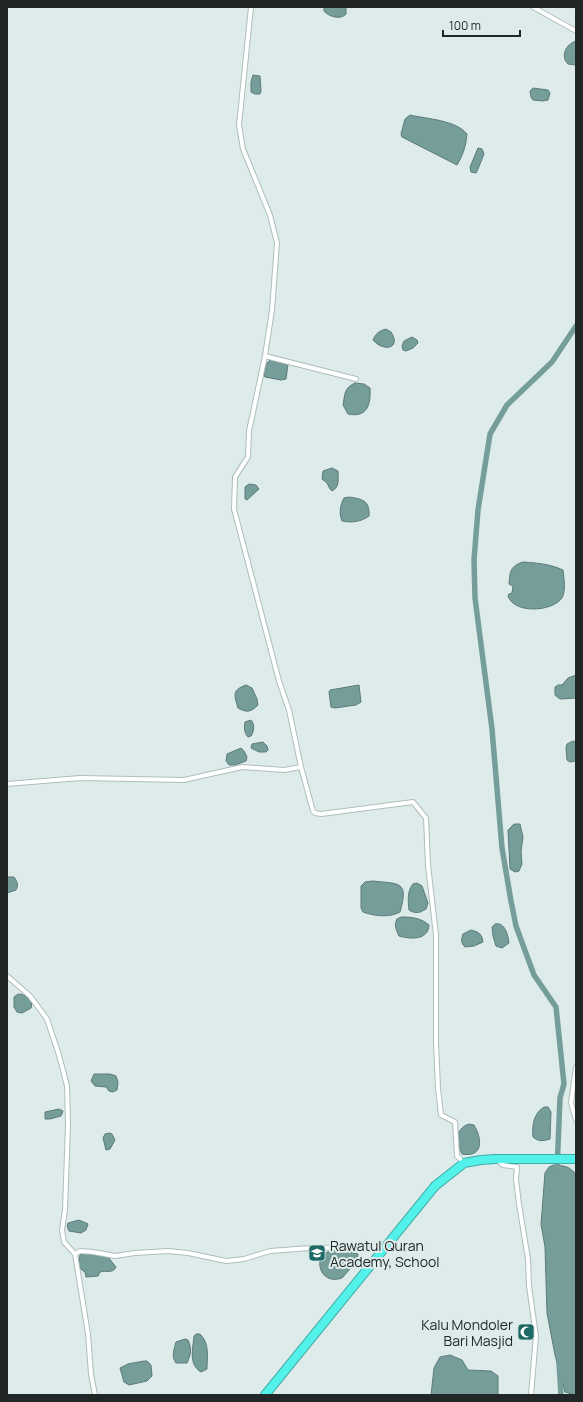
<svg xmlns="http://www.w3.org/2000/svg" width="583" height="1402" font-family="Manrope,sans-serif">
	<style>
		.water { fill: #759e9b; stroke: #5c7a78 }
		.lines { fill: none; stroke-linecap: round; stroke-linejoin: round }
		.canal { stroke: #759e9b; stroke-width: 5.5 }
		.street-casing { stroke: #afbdbc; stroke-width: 6 }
		.highway-casing { stroke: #41aba5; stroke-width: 10 }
		.street { stroke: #fff; stroke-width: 4 }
		.highway { stroke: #52f2ea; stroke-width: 8 }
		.labels { text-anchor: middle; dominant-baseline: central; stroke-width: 4; stroke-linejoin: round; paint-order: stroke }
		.poi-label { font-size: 14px; fill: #212626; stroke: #ddebea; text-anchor: start }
	</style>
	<rect width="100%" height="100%" fill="#ddebea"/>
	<!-- water -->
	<g class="water">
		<path d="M324 7H346V14C341 20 329 17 324 11Z"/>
		<path d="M576 41V65L568 64C560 56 566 44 576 41Z"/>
		<polygon points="253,75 260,76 261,91 260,94 255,94 251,92 251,82"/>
		<polygon points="533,88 548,90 550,93 548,100 543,101 533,100 531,97 530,91"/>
		<path d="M410 115C427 119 456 120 467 134 466 146 463 155 457 165L402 137 401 134 405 119Z"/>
		<polygon points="478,148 482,149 484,154 478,169 476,173 471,172 470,167"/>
		<path d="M386 329 391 332C402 349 383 352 373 340 376 333 379 331 386 329Z"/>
		<polygon points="412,337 417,340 418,343 413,348 406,351 403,350 402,346 404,341"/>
		<polygon points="270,360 288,364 286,379 281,380 265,377 264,375 266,364"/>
		<path d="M355 383 364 384 370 388C371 405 367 418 348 414L343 405C345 394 344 388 355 383Z"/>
		<path d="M332 468 338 471C338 479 340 487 332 491L330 489 327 483 322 479 323 471Z"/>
		<polygon points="249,484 256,485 259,489 247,500 245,499 245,487"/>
		<path d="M349 497C362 499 370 500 369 516 361 522 351 523 342 521 339 513 340 505 344 498Z"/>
		<path d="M523 562C537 563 550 564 563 570 564 578 566 591 562 598 552 612 514 614 508 596L509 594 512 593 513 586 509 584C510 572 510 566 523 562Z"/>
		<polygon points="576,675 576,698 560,699 555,695 555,687 558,685 562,685 568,678"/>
		<path d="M246 685 252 688 257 699 258 705C251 712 247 713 238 708 234 695 232 690 246 685Z"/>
		<polygon points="359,685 361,702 356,705 335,708 331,707 329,692 330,690"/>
		<path d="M251 720C255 724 254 732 251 736L248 737C244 733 244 727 245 722Z"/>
		<polygon points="573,741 576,742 576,761 570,762 567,760 566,748 567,744"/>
		<polygon points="263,742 267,746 268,750 266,752 259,752 251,748 252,744"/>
		<polygon points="241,748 244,751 247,757 246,761 235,765 229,765 226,761 227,754"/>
		<polygon points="514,824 520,824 523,837 521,852 522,864 519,871 515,872 510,869 508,830"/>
		<path d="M7 877H14C17 881 19 885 16 890L7 893Z"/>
		<path d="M373 881C400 884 409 881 400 912 389 918 374 916 363 912L361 908V886L365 882Z"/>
		<path d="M417 883 422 886 428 903 426 909C420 913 415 914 409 910 408 901 407 891 413 884Z"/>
		<path d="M401 917C412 917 421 918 429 925 428 941 410 939 399 936 396 930 394 925 397 919Z"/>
		<path d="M495 924C505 922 508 935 509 943L502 948 496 946 493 936 492 927Z"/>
		<path d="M471 930C479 932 482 934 483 942L474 946 465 947C461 943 461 940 463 934Z"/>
		<path d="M18 994C25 994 34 1000 31 1008L22 1013 17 1012 14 1007V997Z"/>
		<polygon points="94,1074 110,1074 116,1076 118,1082 117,1090 113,1092 109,1091 106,1087 95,1086 91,1081"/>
		<path d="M544 1107H548L551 1112 550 1139C543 1141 539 1142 533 1137 532 1126 533 1114 544 1107Z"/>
		<polygon points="59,1109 63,1111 61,1116 50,1119 45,1119 45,1112"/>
		<path d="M469 1124 474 1125C482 1138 484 1158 462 1154 457 1143 454 1129 469 1124Z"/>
		<polygon points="110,1133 112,1134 115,1140 110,1149 106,1150 103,1138 105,1134"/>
		<path d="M554 1165C565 1166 570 1166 576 1175V1395H575L565 1392 555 1355 547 1313 545 1247 541 1224 545 1173 549 1167Z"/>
		<polygon points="79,1220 88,1224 86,1230 81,1233 69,1231 67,1226 68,1223"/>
		<path d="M344 1251 354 1253 358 1254 357 1261 342 1278C319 1286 313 1256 328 1252 332 1250 339 1251 344 1251Z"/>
		<path d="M84 1253 108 1257 116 1267C113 1274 106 1270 100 1272L98 1276 86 1277 85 1272C77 1268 79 1263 80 1255Z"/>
		<path d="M196 1334H200C210 1344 207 1357 207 1369L201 1372C188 1364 193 1349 194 1336Z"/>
		<path d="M185 1339 188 1340C192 1349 191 1354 187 1363H176C171 1356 174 1350 176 1342Z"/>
		<polygon points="450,1355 462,1360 468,1370 491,1371 498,1376 498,1395 431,1395 434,1368 440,1357"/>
		<polygon points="144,1361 147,1361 151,1365 152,1376 147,1381 129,1385 124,1382 120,1368 128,1364"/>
	</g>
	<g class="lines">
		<!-- canal -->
		<g class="canal">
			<polyline points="557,1171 560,1098 564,1084 556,1007 534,975 516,926 511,901 502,848 492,729 475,598 474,560 478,510 490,434 507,405 552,362 576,326"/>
			<polyline points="559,1363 561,1395"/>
		</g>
		<!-- street casing -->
		<g class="street-casing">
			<g id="street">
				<polyline points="251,7 239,125 243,149 270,215 277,243 272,310 265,356 249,431 248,457 235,477 234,509 279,681 289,710 301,767 313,811 315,813 321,814 413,802 426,818 428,865 436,935 436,1043 438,1088 441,1115 455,1122 457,1156 464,1163"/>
				<polyline points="533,7 576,31"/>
				<polyline points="265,356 356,379"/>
				<polyline points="7,784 80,778 184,780 242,767 284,770 301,767"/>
				<polyline points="7,976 30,996 47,1019 59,1055 67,1086 68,1124 65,1210 62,1230 64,1242 75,1254 88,1334 91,1374 95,1395"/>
				<polyline points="576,1067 571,1103 576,1120"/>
				<polyline points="497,1160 503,1165 517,1167 516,1179 519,1204 528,1259 529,1286 536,1336 531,1395"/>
				<polyline points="75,1254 80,1251 93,1252 115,1256 135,1253 168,1251 188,1253 226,1261 244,1259 270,1251 310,1248 385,1247"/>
			</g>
		</g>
		<!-- highway casing -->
		<g class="highway-casing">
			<polyline id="highway" points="265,1395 435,1186 464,1163 481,1160 495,1159 576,1159"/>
		</g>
		<!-- street -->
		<use href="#street" class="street"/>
		<!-- highway -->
		<use href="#highway" class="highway"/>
	</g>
	<!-- icons -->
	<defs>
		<g id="school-square" transform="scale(0.9)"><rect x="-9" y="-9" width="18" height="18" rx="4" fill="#1c6965" stroke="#ddebea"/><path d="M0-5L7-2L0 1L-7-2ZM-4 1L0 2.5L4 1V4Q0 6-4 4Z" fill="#fff"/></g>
		<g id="mosque-square" transform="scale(0.9)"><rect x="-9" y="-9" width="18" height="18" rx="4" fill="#1c6965" stroke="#ddebea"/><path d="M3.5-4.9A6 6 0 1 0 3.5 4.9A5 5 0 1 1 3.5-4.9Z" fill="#fff"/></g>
	</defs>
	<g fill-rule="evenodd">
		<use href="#school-square" x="317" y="1253"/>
		<use href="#mosque-square" x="526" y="1332"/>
	</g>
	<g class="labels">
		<!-- poi labels -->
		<g class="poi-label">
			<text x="330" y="1245">Rawatul Quran<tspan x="330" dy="16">Academy, School</tspan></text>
			<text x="513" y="1324" text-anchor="end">Kalu Mondoler<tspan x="513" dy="16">Bari Masjid</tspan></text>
		</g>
	</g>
	<!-- border -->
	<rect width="583" height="1402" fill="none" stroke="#212626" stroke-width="16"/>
	<!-- scale -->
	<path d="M443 30v6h77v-6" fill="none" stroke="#212626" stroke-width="2"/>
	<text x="449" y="30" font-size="12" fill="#212626" stroke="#ddebea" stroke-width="3" paint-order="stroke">100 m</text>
</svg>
